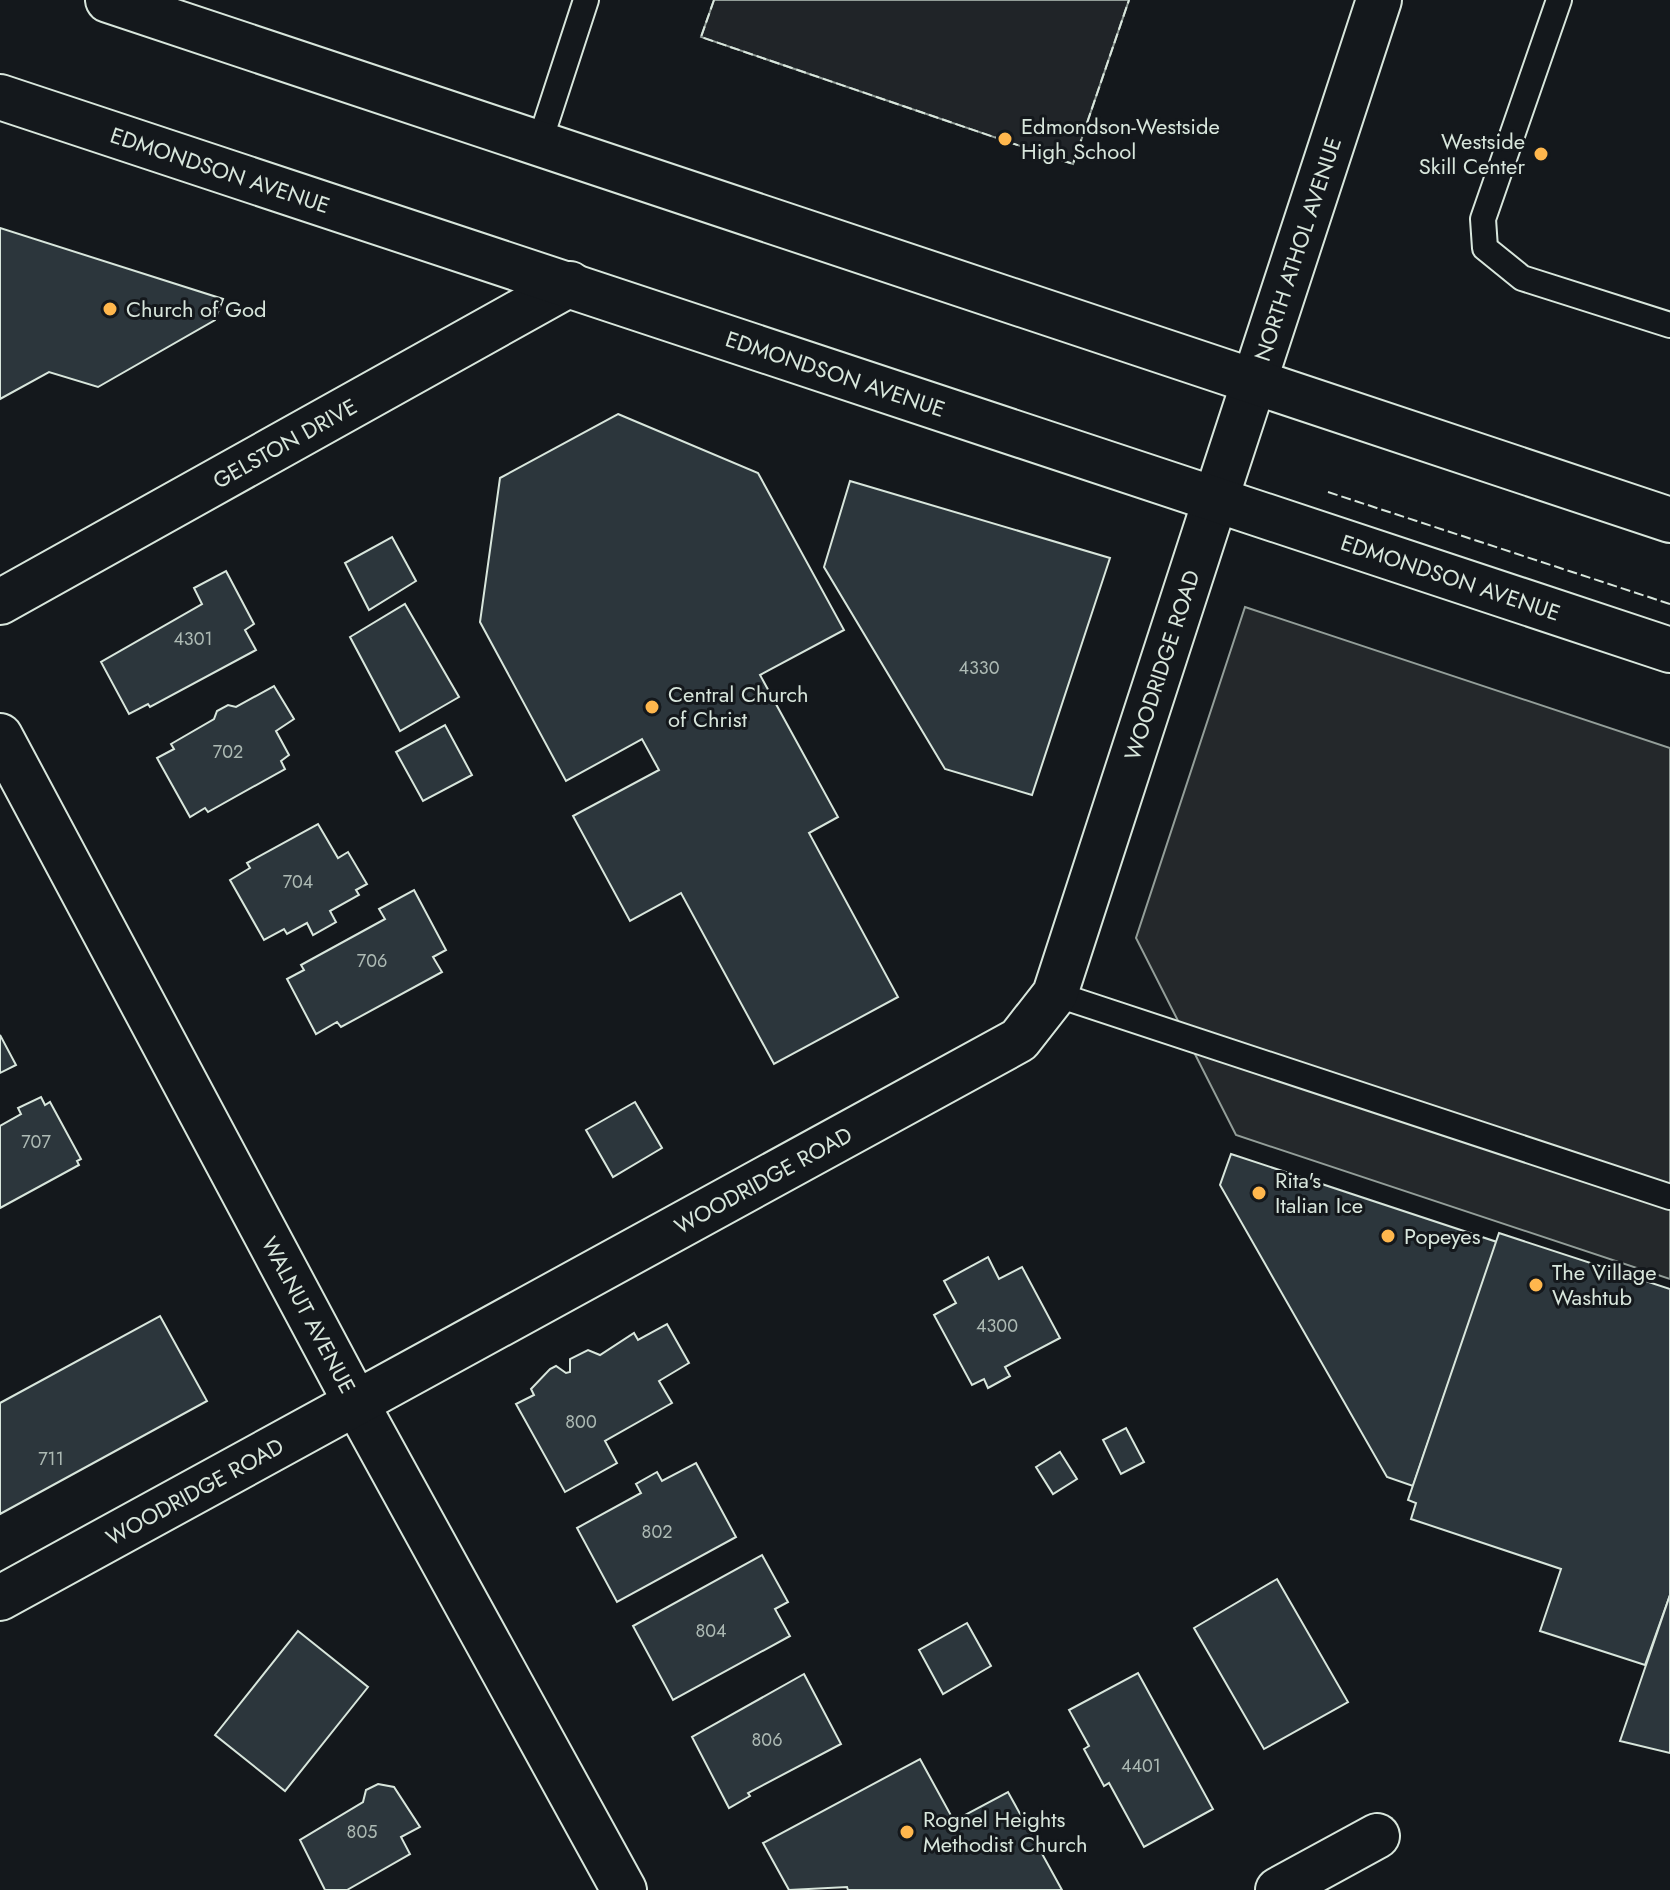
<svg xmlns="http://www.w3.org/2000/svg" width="1670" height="1890" font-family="Jost,sans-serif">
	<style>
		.green { fill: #202428; stroke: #939e99; stroke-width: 2 }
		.parking { fill: #24282b; stroke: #939e99; stroke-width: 2 }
		.building { fill: #2c363c; stroke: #d8e6dc; stroke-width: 2 }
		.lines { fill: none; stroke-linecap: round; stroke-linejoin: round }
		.service-casing { stroke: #d8e6dc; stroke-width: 28 }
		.minor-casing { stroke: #d8e6dc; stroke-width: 48 }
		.tertiary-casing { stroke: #d8e6dc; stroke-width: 48 }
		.primary-casing { stroke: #d8e6dc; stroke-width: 48 }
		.service { stroke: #14181c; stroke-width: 24 }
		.minor { stroke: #14181c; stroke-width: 44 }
		.tertiary { stroke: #14181c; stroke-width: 44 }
		.primary { stroke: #14181c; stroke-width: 44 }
		.fence { stroke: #d8e6dc; stroke-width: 2; stroke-dasharray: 10 4; stroke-linecap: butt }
		.poi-dot { fill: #ffb74d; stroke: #14181c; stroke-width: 3 }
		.labels { text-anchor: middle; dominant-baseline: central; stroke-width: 6; stroke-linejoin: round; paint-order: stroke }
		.number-label { font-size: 18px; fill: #adbab4 }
		.poi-label { font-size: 22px; fill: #d8e6dc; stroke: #14181c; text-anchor: start }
		.street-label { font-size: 22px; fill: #d8e6dc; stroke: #14181c }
	</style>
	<rect width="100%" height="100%" fill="#14181c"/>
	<!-- green -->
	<polygon class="green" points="714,0 1129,0 1073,164 701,37"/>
	<!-- parking -->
	<polygon class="parking" points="1245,607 1670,748 1670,1279 1236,1135 1136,938"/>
	<!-- building -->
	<g class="building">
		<polygon points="0,228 223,299 215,320 98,387 49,372 0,399"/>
		<polygon points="618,414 758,473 844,630 760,675 838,817 809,833 898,997 774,1064 681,893 630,921 573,816 659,770 642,739 566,781 480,622 500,478"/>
		<polygon points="850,481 1110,558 1032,795 945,769 824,567"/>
		<polygon points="392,537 416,581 369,610 345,563"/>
		<polygon points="226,571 254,624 245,630 256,650 150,707 148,704 129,714 101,662 202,604 194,588"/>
		<polygon points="405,604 459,697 400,731 350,637"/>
		<polygon points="274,686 294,719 276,731 289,755 281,761 285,769 208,812 205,808 190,817 157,758 174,749 171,744 214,719 217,711 228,705 236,707"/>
		<polygon points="445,725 472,775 423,801 396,752"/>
		<polygon points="318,824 338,858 348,852 367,884 356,890 359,895 330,911 336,922 313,935 307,923 287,934 284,929 264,940 230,880 250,868 247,863"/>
		<polygon points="414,890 446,950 433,957 442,972 341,1027 337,1022 316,1034 287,979 304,970 301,965 385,919 379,909"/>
		<polygon points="0,1035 16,1065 0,1073"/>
		<polygon points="41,1097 45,1105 50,1102 81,1159 77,1161 79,1165 0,1208 0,1126 21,1114 18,1108"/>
		<polygon points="635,1102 662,1148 613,1177 586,1130"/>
		<polygon points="1231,1154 1497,1242 1413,1486 1387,1477 1220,1185"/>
		<polygon points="1499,1233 1670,1289 1670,1595 1645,1665 1540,1631 1561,1569 1411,1519 1416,1503 1408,1500"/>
		<polygon points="988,1257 999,1279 1022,1267 1060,1338 1005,1367 1010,1376 988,1388 984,1379 972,1385 934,1315 956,1303 944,1281"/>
		<polygon points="160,1316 207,1401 0,1514 0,1403"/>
		<polygon points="667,1324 689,1363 659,1381 672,1403 605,1441 617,1463 565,1492 516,1404 534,1395 531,1389 550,1369 556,1366 566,1373 570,1372 570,1359 588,1350 600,1355 634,1333 638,1340"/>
		<polygon points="1126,1428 1144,1462 1121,1474 1103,1440"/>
		<polygon points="1060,1452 1077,1479 1053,1494 1036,1467"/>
		<polygon points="696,1463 736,1537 617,1602 577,1528 641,1493 636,1484 657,1472 662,1481"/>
		<polygon points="762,1555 788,1602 775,1609 790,1636 673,1700 633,1626"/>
		<polygon points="1277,1579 1348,1702 1264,1749 1194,1628"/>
		<polygon points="1670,1595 1670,1753 1620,1741"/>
		<polygon points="967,1623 991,1666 943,1694 919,1650"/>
		<polygon points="298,1631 368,1687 285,1791 215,1735"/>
		<polygon points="1138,1673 1213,1809 1144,1847 1109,1783 1104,1786 1084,1749 1089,1746 1069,1710"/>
		<polygon points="804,1674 841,1744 748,1793 750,1796 729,1808 692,1737"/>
		<polygon points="920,1759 954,1821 1008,1792 1062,1890 848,1890 847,1887 789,1890 763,1843"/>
		<polygon points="378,1784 394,1787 420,1827 401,1837 410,1854 347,1890 325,1890 300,1840 363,1802 366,1790"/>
	</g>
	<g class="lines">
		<!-- service casing -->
		<g class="service-casing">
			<g id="service">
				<polyline points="1559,0 1483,219 1485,248 1522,278 1670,325"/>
				<polyline points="539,144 586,0"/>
				<polyline points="1055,994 1670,1197"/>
			</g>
		</g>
		<!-- minor casing -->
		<g class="minor-casing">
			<g id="minor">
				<path id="s1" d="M0 602 570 284"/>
				<path id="s2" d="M0 736 356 1403 624 1890"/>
				<path id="s3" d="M0 1598 1019 1040 1055 994 1216 498"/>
				<polyline points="1278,1890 1377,1836"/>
			</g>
		</g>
		<!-- tertiary casing -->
		<g class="tertiary-casing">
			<g id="tertiary">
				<path id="s4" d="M1216 498 1379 0"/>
			</g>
		</g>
		<!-- primary casing -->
		<g class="primary-casing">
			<g id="primary">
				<polyline points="108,0 1670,520"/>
				<path id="s5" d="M0 97 1670 650"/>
			</g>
		</g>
		<!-- service -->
		<use href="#service" class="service"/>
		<!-- minor -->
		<use href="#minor" class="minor"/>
		<!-- tertiary -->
		<use href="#tertiary" class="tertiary"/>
		<!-- primary -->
		<use href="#primary" class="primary"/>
		<!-- fence -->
		<g class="fence">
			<polyline points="714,0 701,37 1073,164 1129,0"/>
			<polyline points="1328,492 1670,604"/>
		</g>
	</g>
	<!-- markers -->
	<g class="poi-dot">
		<circle cx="1005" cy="139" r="8"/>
		<circle cx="1541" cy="154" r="8"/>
		<circle cx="110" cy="309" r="8"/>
		<circle cx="652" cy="707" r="8"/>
		<circle cx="1259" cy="1193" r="8"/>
		<circle cx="1388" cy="1236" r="8"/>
		<circle cx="1536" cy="1285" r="8"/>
		<circle cx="907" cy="1832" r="8"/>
	</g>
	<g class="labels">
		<!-- number labels -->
		<g class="number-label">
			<text x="193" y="639">4301</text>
			<text x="979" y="668">4330</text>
			<text x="228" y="752">702</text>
			<text x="298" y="882">704</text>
			<text x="372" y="961">706</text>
			<text x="36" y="1142">707</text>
			<text x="997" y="1326">4300</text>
			<text x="581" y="1422">800</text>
			<text x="51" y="1459">711</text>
			<text x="657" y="1532">802</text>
			<text x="711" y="1631">804</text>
			<text x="767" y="1740">806</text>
			<text x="1141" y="1766">4401</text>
			<text x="362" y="1832">805</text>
		</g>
		<!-- poi labels -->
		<g class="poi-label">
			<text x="1021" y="126">Edmondson-Westside<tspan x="1021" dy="25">High School</tspan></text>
			<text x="1525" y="141" text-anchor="end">Westside<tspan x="1525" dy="25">Skill Center</tspan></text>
			<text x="126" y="309">Church of God</text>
			<text x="668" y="694">Central Church<tspan x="668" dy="25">of Christ</tspan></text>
			<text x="1275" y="1180">Rita's<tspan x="1275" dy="25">Italian Ice</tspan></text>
			<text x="1404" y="1236">Popeyes</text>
			<text x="1552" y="1272">The Village<tspan x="1552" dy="25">Washtub</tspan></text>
			<text x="923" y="1819">Rognel Heights<tspan x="923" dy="25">Methodist Church</tspan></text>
		</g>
		<!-- street labels -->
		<g class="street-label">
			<text stroke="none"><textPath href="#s5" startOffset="232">EDMONDSON AVENUE</textPath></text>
			<text stroke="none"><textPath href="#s4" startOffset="262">NORTH ATHOL AVENUE</textPath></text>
			<text stroke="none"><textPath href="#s5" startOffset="880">EDMONDSON AVENUE</textPath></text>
			<text stroke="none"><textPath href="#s1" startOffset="326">GELSTON DRIVE</textPath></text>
			<text stroke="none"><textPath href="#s5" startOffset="1528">EDMONDSON AVENUE</textPath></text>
			<text stroke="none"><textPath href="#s3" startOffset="1566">WOODRIDGE ROAD</textPath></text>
			<text stroke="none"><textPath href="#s3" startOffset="870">WOODRIDGE ROAD</textPath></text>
			<text stroke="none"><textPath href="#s2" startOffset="656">WALNUT AVENUE</textPath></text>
			<text stroke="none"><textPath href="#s3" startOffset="222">WOODRIDGE ROAD</textPath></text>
		</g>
	</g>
</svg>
